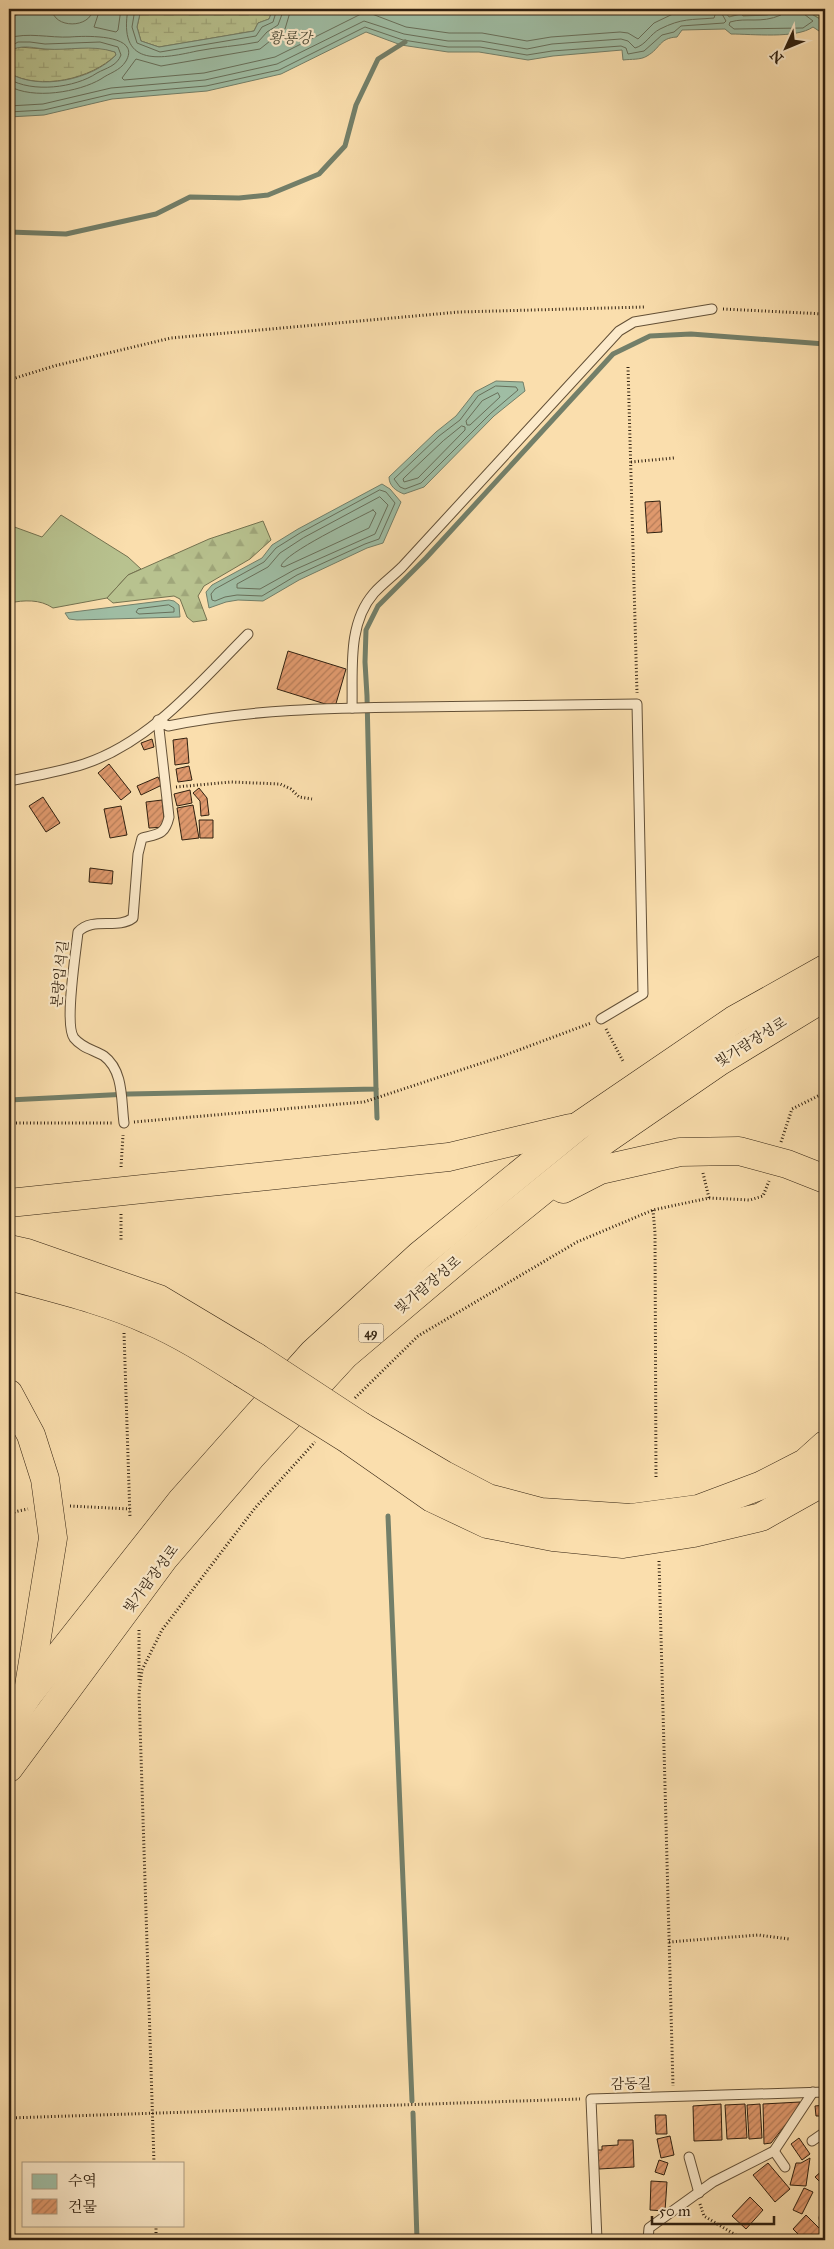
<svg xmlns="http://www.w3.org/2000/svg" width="834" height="2249" font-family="'IM FELL Great Primer','Noto Serif KR',serif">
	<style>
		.grass { fill: #b8c28f; stroke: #747250 }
		.forest { fill: url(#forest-firs); stroke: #747250 }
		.wetland { fill: url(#wetland-marsh); stroke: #747250 }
		.water { fill: #9fbda4; stroke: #737f69 }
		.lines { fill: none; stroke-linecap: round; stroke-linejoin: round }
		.shore { stroke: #686f5a; stroke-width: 1 }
		.stream { stroke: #737f69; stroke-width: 5 }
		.building { fill: url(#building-hatch); stroke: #312110 }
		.lane-casing { stroke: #635037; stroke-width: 11 }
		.highway-casing { stroke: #312110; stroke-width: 29 }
		.path { stroke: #312110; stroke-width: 3; stroke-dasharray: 1 2.5; stroke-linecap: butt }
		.lane { stroke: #fceaca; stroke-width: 9 }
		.highway { stroke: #fadead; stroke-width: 28 }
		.highway-bridge-casing { stroke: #312110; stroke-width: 29; stroke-linecap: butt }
		.highway-bridge { stroke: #fadead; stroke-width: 28 }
		.labels { text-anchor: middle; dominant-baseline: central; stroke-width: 4.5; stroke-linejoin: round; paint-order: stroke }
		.shield { fill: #fceaca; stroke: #6e5d48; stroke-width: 1 }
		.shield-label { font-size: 12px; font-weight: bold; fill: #312110 }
		.street-label { font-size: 14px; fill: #312110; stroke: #fceaca }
		.water-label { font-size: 15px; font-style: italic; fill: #52503c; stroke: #fceaca }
	</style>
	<defs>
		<pattern id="forest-firs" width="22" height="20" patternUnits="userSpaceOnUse" patternTransform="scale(1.25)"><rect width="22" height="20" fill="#b8c28f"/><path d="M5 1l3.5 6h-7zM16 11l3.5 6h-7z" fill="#9fa67a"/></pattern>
		<pattern id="wetland-marsh" width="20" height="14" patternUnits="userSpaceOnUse" patternTransform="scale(1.25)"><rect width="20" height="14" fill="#b8c28f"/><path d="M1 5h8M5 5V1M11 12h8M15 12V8" fill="none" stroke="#9fa67a"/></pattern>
		<pattern id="building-hatch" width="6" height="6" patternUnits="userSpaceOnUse" patternTransform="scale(1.25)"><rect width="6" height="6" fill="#df996d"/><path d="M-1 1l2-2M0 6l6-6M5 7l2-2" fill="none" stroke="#b57c58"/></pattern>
	</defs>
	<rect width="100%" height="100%" fill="#fadead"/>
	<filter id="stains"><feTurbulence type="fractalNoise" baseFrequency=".004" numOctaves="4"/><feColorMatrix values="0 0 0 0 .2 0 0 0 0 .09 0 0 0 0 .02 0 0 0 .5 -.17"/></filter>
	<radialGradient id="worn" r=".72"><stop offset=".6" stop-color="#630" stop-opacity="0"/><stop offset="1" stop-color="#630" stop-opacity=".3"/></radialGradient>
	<!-- grass -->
	<path class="grass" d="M61 515 128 557 141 569 128 575 107 598 53 608C40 599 24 600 9 603V525L42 537Z"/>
	<!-- forest -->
	<polygon class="forest" points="263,521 271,540 250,559 204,586 198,596 207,620 193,622 187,617 180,599 174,596 113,603 107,598 128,575 209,539"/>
	<!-- wetland -->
	<g class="wetland">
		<polygon points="9,9 32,9 9,18"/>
		<polygon points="141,9 273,9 269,19 258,23 254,31 159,47 141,41 137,27"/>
		<polygon points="732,9 783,9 767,15 742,16 741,14 729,17 726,14"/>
		<polygon points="803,9 825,9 825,22"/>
		<path d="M19 47 45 49 100 47 115 52 116 55C91 79 40 91 9 73V56L13 49Z"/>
	</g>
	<!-- water -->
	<g class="water">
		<path d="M32 9H51L71 12 84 9H141L137 27 141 41 159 47 254 31 258 23 269 19 273 9H732L726 13 729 17 741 14 743 16 767 15 783 9H803L825 22V35L813 27C796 39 752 34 731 34L725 29 682 30 677 37C659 38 661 48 647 56 641 60 631 59 623 60L622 50 553 56 528 60 479 52H448L401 45 366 32 281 74 207 91 112 99 44 115 9 117V73C39 91 92 80 116 55L115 52C90 44 70 51 45 49 34 48 25 45 13 49L9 56V18Z"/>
		<path d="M496 381 523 382 525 391 494 416 424 487 404 494C396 491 389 486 389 477L436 432 456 416 475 392Z"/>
		<polygon points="382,484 390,489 401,502 383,543 367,548 299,580 263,601 238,600 226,602 209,608 206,592 212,585 262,558 272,545 298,529"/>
		<polygon points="169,600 174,601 179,605 180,617 77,620 69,619 65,613"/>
	</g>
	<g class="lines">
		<!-- shore -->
		<g class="shore">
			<path d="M52 9C53 29 91 29 93 9"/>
			<polyline points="100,9 94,27 116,32 118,30 121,9"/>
			<path d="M128 9C118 66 157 60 197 51 217 47 238 46 258 42L267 32 278 25 284 9"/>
			<polyline points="135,9 132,27 137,43 160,52 256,36 262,27 273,22 277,9"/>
			<polyline points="291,9 285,29 260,49 161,66 136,59 122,78 124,80 204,73 275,57 363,13 372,14 406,27 449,33 482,33 527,41 551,37 620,32 628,33 638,39 654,23 675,13 707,11 709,9"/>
			<path d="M783 9 781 15C760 24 747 17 730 22L729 25 734 29 803 28 813 21 804 14 803 9"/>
			<path d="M9 38C27 32 50 38 70 37 82 36 142 33 126 61 120 71 109 73 101 79 79 92 33 100 9 86"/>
			<path d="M9 47 18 42H30L45 44 100 42 118 47 121 55C117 66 106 68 97 73 75 88 32 93 9 79"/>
			<path d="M9 106 43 104 111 88 205 80 277 64 364 21 404 34 448 41H481L527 49 552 44 621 39 628 41 635 48C646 45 650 34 660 29 682 18 691 20 714 18L717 9"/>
			<polyline points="9,112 44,110 112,94 206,86 279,70 365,27 403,40 448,47 480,47 527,55 552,51 621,46 626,48 628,54 644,51 662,35 674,32 681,26 724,23 726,21 722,14 724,9"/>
			<polygon points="496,386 516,387 518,390 491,413 421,483 405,489 400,487 394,479 439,436 460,420 478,396"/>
			<polygon points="498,393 500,397 470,425 467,425 466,421 482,401"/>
			<polygon points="462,426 465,427 465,430 418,478 404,482 403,479 406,476 443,441"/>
			<polygon points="380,490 386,492 395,503 379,539 365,544 297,575 262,596 237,595 225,597 215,601 212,600 211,594 215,589 264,562 276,548 300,533"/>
			<polygon points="380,497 388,505 375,534 294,570 260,589 237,588 237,584 268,567 280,553 303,538"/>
			<path d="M373 510 376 513 369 528 284 567 281 566C284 553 358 518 373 510Z"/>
			<polygon points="169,605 174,608 174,612 139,614 136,612 138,609"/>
		</g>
		<!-- stream -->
		<g class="stream">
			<polyline points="9,232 66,234 156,214 190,197 239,198 268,195 319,174 345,146 356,105 378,59 405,42"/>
			<polyline points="376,1089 377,1118"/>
			<polyline points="9,1100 129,1094 376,1089 367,696 365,662 366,630 378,606 426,558 613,354 650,336 691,334 825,344"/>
			<polyline points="388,1516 412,2101"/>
			<polyline points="413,2113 417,2240"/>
		</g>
	</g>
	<!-- building -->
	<g class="building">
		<polygon points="660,501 662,532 647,533 645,502"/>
		<polygon points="288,651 346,669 335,707 277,689"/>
		<polygon points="187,738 189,763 175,765 173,740"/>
		<polygon points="152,739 154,747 144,750 141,743"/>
		<polygon points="109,764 131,792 121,800 98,773"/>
		<polygon points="189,766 192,780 178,782 176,769"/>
		<polygon points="158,777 162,785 141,795 137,786"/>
		<polygon points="199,788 207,798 209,815 201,816 200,801 193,793"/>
		<polygon points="190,790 192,803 177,806 174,794"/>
		<polygon points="43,797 60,823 46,832 29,806"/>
		<polygon points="162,800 165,827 149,828 146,802"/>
		<polygon points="193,805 199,838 182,840 177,808"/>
		<polygon points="121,806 127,835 110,838 104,809"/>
		<polygon points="199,820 213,820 213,838 200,838"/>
		<polygon points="90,868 113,871 112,884 89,882"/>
		<polygon points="800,2102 795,2113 771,2143 764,2144 763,2104"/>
		<polygon points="721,2104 722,2140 694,2141 693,2106"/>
		<polygon points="745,2104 747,2138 727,2139 725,2105"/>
		<polygon points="760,2104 762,2138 749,2139 747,2105"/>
		<polygon points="825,2105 825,2116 816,2116 815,2106"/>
		<polygon points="655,2115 666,2115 667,2134 656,2134"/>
		<polygon points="670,2136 674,2155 661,2158 657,2139"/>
		<polygon points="799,2138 810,2154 802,2160 791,2144"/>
		<polygon points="618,2140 633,2140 634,2167 599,2169 597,2150 602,2150 602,2146 618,2145"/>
		<polygon points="810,2158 806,2186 790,2185 796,2163 801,2163"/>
		<polygon points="659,2160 668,2163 664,2175 655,2172"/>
		<polygon points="768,2163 790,2189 775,2202 753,2175"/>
		<polygon points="825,2168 825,2187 815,2177"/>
		<polygon points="651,2181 667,2182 665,2211 650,2210"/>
		<polygon points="804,2188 813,2192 802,2214 793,2210"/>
		<polygon points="750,2197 763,2210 746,2229 732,2216"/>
		<polygon points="806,2215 825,2234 822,2240 804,2240 793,2229"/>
	</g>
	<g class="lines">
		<!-- lane casing -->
		<g class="lane-casing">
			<g id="lane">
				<path d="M352 708C353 670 347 624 374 593 382 584 393 576 402 567L619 331 634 322 712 309"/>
				<path d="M9 781C34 776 59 772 84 764 151 742 200 682 248 634"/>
				<path d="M124 1123C121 1101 124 1071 104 1056 94 1050 82 1048 74 1038 64 1025 76 952 78 932 93 916 117 930 133 918L138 854 142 838C158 834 165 835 169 817L158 720 168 726C250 709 331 708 413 707 488 706 563 705 637 704L643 994 601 1019"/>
				<polyline points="812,2141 825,2132"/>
				<polyline points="774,2151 785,2167"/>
				<polyline points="689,2157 699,2193"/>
				<polyline points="824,2218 825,2217"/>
				<polyline points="597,2240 591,2099 825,2092"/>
				<polyline points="648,2240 649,2228 713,2182 774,2151 813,2092"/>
			</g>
		</g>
		<!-- highway casing -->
		<g class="highway-casing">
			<g id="highway">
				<polyline points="563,1189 600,1170 680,1152 739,1151 787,1164 825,1179"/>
				<polyline points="9,1203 449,1157 570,1128"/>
				<polyline points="9,1249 27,1253 159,1299 256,1357"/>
				<path d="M9 1276C56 1289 104 1300 148 1320 181 1334 212 1354 242 1373"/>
				<polyline points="9,1394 31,1435 45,1479 53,1538 28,1692"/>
				<polyline points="361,1426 444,1475 488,1498 541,1512 631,1518 698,1509 762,1485 805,1463 825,1445"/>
				<polyline points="349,1440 432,1498 487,1524 553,1537 623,1544 694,1533 761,1517 825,1481"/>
				<polyline points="9,1724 28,1695 182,1500 253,1420 313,1353 420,1255 577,1127 734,1020 825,969"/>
				<polyline points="9,1768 165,1557 251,1457 345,1355 462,1256 605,1140 720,1061 825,997"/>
			</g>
		</g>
		<!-- path -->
		<g class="path">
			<polyline points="723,309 825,314"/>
			<polyline points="628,367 637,693"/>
			<polyline points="9,380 54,366 171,338 459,312 644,307"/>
			<polyline points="631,462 674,458"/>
			<polyline points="176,787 231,782 280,784 291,789 299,797 312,799"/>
			<polyline points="606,1029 624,1063"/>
			<polyline points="134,1122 364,1102 500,1057 591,1023"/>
			<polyline points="9,1123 113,1123"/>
			<polyline points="781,1142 792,1109 820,1095 825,1095"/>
			<polyline points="121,1167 123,1135"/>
			<polyline points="703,1173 709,1198"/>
			<polyline points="653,1210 655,1233 656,1479"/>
			<polyline points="121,1214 121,1242"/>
			<polyline points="124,1333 130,1518"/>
			<polyline points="355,1398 418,1336 577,1242 653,1210 709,1198 750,1200 763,1196 769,1181"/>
			<polyline points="9,1499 14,1512 9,1550"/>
			<polyline points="70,1506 130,1509"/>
			<polyline points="14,1512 28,1509"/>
			<polyline points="659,1561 673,2086"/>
			<polyline points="139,1680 139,1629"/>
			<polyline points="669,1942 758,1935 789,1939"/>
			<polyline points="9,2118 580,2099"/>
			<polyline points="154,2163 139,1693 142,1670 162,1630 255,1508 315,1442"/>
			<polyline points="700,2204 704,2216 744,2240"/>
			<polyline points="156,2225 156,2240"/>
		</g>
		<!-- lane -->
		<use href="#lane" class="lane"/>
		<!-- highway -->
		<use href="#highway" class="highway"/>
		<!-- highway-bridge casing -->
		<g class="highway-bridge-casing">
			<g id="highway-bridge">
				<polyline points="256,1357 361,1426"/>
				<polyline points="242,1373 349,1440"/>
			</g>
		</g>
		<!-- highway-bridge -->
		<use href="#highway-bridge" class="highway-bridge"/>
	</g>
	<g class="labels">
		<!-- shield labels -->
		<rect class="shield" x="358.5" y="1323.5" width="25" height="19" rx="4"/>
		<g class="shield-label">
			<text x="371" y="1333">49</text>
		</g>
		<!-- street labels -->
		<g class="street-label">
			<text transform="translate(60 974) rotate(-84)">본량입석길</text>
			<text transform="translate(751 1042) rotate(-32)">빛가람장성로</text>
			<text transform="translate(428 1285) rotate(-40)">빛가람장성로</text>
			<text transform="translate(151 1579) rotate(-53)">빛가람장성로</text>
			<text transform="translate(631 2084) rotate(-1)">감동길</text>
		</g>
		<!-- water labels -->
		<g class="water-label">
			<text x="290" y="38">황룡강</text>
		</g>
	</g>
	<!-- margin -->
	<rect width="834" height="2249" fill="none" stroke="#fadead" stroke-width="30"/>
	<rect x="10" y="10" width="814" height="2229" fill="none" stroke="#312110" stroke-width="2.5"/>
	<rect x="15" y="15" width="804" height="2219" fill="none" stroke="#312110"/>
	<!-- legend -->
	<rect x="22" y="2162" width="162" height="65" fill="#fceaca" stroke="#ab9a80"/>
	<rect x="32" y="2174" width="25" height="15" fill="#9fbda4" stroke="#ab9a80"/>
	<text x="68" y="2186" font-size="15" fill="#312110">수역</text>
	<rect x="32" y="2199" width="25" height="15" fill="url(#building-hatch)" stroke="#ab9a80"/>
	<text x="68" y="2212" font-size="15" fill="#312110">건물</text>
	<!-- north arrow -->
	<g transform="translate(786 48) rotate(226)" stroke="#fceaca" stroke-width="4" paint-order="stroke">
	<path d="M0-4L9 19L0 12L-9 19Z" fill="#312110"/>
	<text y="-8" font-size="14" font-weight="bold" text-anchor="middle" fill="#312110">N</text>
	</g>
	<!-- scale -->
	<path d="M652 2216v8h122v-8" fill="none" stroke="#312110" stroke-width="2.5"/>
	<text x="659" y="2216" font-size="15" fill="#312110" stroke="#fceaca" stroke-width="4" paint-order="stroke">50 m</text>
	<rect width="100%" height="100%" filter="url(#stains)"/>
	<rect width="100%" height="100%" fill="url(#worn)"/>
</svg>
